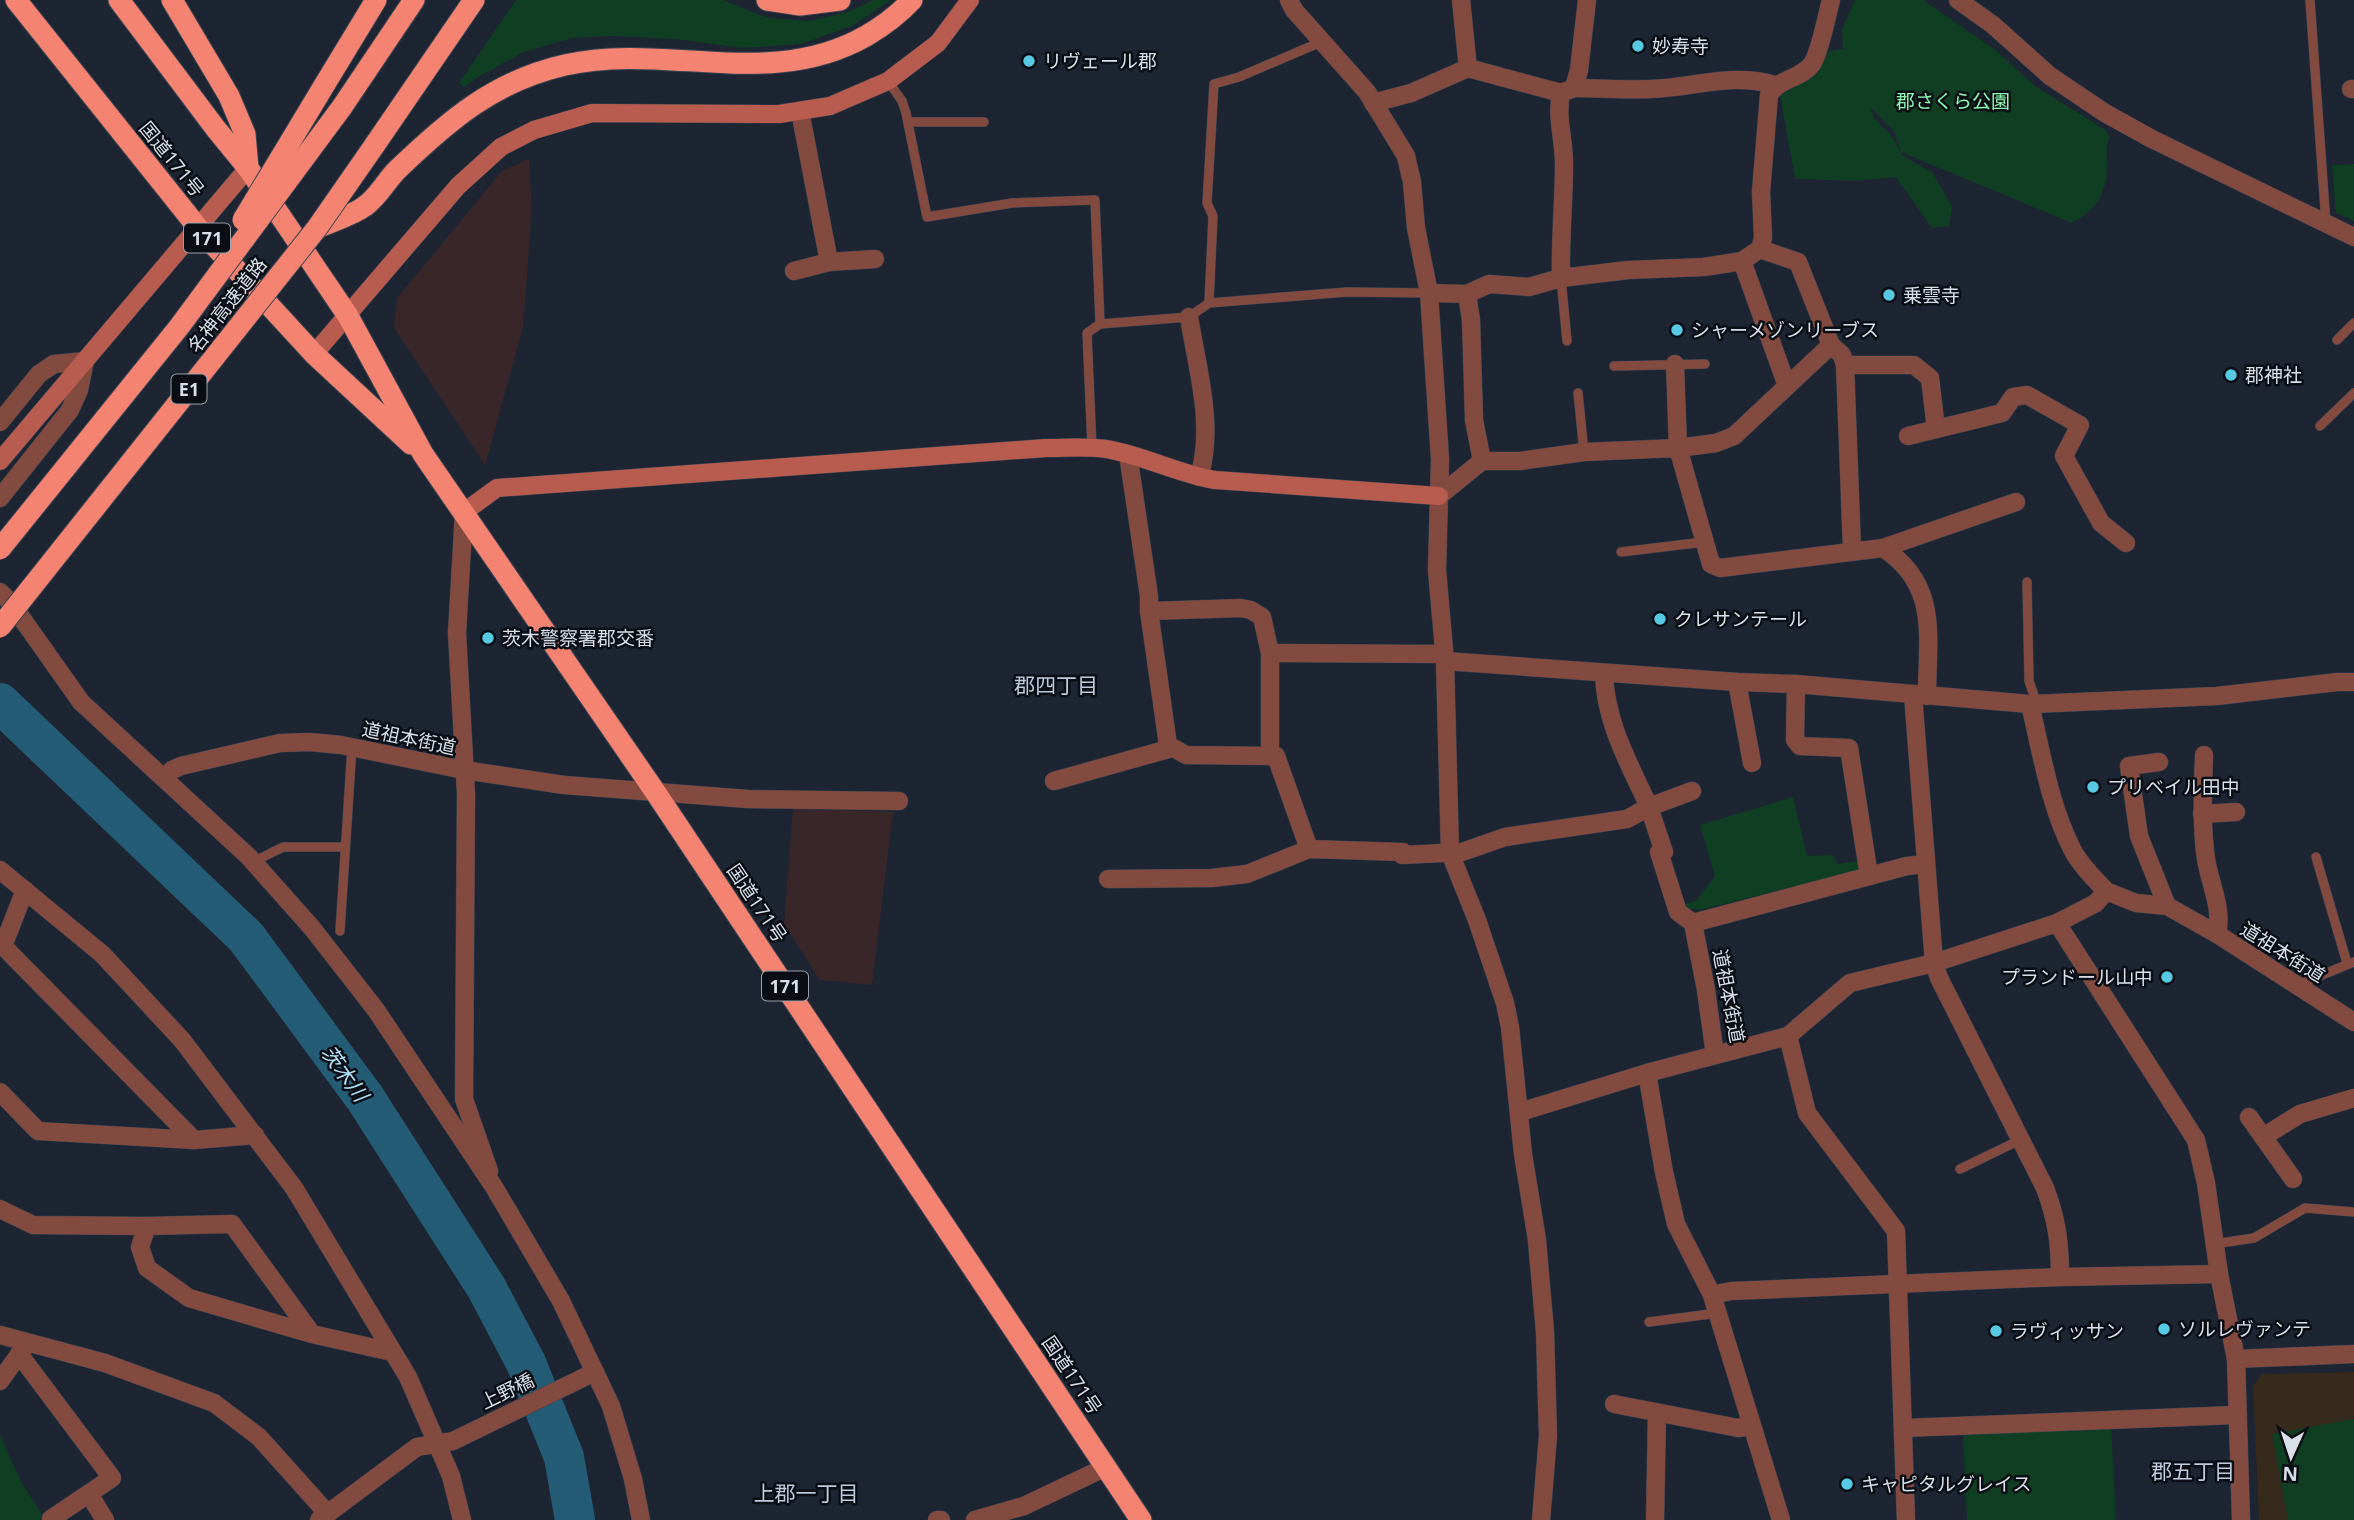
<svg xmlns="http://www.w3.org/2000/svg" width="2354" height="1520" font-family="'Noto Sans','Noto Sans JP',sans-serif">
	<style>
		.commercial { fill: #392629 }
		.education { fill: #362a1c }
		.green { fill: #103e23; fill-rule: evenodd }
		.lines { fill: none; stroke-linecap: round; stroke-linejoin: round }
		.river { stroke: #235c74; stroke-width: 40 }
		.lane-casing { stroke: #3b4350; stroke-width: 10 }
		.street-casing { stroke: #3b4350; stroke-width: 19 }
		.secondary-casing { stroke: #3b4350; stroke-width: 19 }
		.highway-casing { stroke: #3b4350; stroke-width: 23 }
		.lane { stroke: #834a40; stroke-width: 9 }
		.street { stroke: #834a40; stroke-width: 18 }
		.secondary { stroke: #b75c4e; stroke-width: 18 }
		.highway { stroke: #f48371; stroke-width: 21 }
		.highway-bridge-casing { stroke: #3b4350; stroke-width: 23; stroke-linecap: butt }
		.highway-bridge { stroke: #f48371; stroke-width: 21 }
		.poi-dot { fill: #58c9e3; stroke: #0a0e14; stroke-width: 2.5 }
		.labels { text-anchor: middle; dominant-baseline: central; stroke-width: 5; stroke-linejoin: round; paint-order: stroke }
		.shield { fill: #0a0e14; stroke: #9ba0a8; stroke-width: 2 }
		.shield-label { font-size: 18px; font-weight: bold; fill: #d9dfe8 }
		.poi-label { font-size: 19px; fill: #d9dfe8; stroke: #0a0e14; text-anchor: start }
		.park-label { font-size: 19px; fill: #8bfcb1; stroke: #0a0e14 }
		.street-label { font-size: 19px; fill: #d9dfe8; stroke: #0a0e14 }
		.neighbourhood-label { font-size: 21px; fill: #bfcadd; stroke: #0a0e14 }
		.water-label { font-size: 21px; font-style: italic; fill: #b1e1f9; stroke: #0a0e14 }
	</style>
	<rect width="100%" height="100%" fill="#1d2533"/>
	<!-- commercial -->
	<g class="commercial">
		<polygon points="529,159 532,207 523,327 485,465 394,328 397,298 502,171"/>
		<polygon points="793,808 893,812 872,985 820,980 784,924"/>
	</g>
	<!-- education -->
	<polygon class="education" points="2354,1372 2354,1520 2259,1520 2253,1386 2262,1374"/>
	<!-- green -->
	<g class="green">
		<polygon points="516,0 723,0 768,18 809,21 848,12 873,0 891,0 852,26 801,44 742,48 675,39 613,36 572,38 524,52 478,77 464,87 459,83"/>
		<path d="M1855 0H1923L1994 49 2035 86 2104 129 2110 137C2105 147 2107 153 2107 164 2107 194 2097 209 2072 223L1901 152 1903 156 1933 173 1952 207 1949 226 1932 228 1896 177 1855 181 1795 179 1780 95 1815 75 1828 51 1843 49 1842 29ZM1870 107 1894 131 1901 152 1890 134 1874 118Z"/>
		<polygon points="2354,164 2354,221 2336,213 2332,165"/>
		<polygon points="1793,797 1807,856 1833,855 1837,864 1858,861 1860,870 1699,910 1685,907 1684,904 1696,901 1715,876 1700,825"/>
		<polygon points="2354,1419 2354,1520 2288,1520 2272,1434"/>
		<polygon points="2111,1427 2116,1520 1967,1520 1963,1435"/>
		<polygon points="0,1435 21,1482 46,1520 0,1520"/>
	</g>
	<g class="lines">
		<!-- river -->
		<polyline class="river" points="0,703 246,937 365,1098 486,1287 526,1363 564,1457 575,1520"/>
		<!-- lane casing -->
		<g class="lane-casing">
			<g id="lane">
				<polyline points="2310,0 2326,224"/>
				<polyline points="1321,42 1239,77 1214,84 1207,203 1213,216 1209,303 1347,292 1429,293"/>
				<polyline points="888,81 902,101 906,113 927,217 1012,203 1095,200 1100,324 1189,317 1209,303"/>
				<polyline points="908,122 984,122"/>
				<polyline points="1561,278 1567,341"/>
				<polyline points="2337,340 2354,323"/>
				<polyline points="1614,366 1705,364"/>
				<polyline points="1578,393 1584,452"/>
				<polyline points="2320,426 2354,393"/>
				<polyline points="1092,448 1087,333 1100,324"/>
				<polyline points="1621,552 1704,542"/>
				<polyline points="2027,582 2029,681 2037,704"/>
				<polyline points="2316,857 2347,963"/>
				<polyline points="253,862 283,847 345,847"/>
				<polyline points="340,931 352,747"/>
				<polyline points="2297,985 2354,962"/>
				<polyline points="1960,1169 2020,1140"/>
				<polyline points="2214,1244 2254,1238 2305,1208 2354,1212"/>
				<polyline points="1649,1322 1718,1313"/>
			</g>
		</g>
		<!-- street casing -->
		<g class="street-casing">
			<g id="street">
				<polyline points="1289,0 1294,10 1367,92 1406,156 1412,182 1416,228 1429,293 1440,459 1437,570 1445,661 1450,853 1477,920 1505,1003 1510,1027 1523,1154 1537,1240 1545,1332 1548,1436 1541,1520"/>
				<polyline points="1461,0 1468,68"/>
				<polyline points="1958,0 1993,25 2050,76 2105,113 2152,139 2354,237"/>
				<path d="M1574 88C1600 88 1625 90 1651 89 1693 88 1732 72 1775 85"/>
				<polyline points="2351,89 2354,89"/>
				<polyline points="1373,103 1411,93 1468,68 1561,93"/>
				<polyline points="800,111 829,262"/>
				<polyline points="1742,261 1787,386"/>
				<polyline points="794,271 829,262 875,259"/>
				<path d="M1561 278C1560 239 1564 202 1564 163 1564 140 1556 117 1561 93L1574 88 1579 70 1587 0"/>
				<path d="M1429 293 1467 294 1489 284 1529 287 1561 278 1628 270 1704 267 1742 261 1760 249 1763 238 1761 192 1769 95C1780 77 1800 80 1812 64 1820 52 1827 15 1831 0"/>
				<path d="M1189 317C1197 368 1215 426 1199 477"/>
				<polyline points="1831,345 1842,355 1845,365 1852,550"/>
				<polyline points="1675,364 1678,448 1716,443 1734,436 1831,345 1798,262 1760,249"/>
				<polyline points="1845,365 1914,365 1930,378 1936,429"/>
				<polyline points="0,422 39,374 54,364 85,361 79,390 70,410 0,498"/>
				<polyline points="1908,436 2002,413 2013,397 2027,395 2080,425 2064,456 2101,523 2126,543"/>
				<polyline points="1128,454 1149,596 1149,611 1241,608 1251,610 1262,617 1270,653 1270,754"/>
				<path d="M1482 461H1520L1584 452 1678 448 1711 564 1720 568 1883 548C1940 585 1927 637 1927 696"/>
				<polyline points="1439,496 1482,461 1474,420 1471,320 1467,294"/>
				<polyline points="464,512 457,633 466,794 464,1099 489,1171"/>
				<polyline points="1883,548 2016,502"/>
				<polyline points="0,592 11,603 81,702 249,857 312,928 376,1010 494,1187 561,1301 611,1406 633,1479 641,1520"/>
				<polyline points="1149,611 1168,745 1186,755 1276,756 1309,849"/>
				<polyline points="1270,653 1444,654"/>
				<polyline points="1445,661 1737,682 1796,684 2030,704 2217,696 2337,682 2354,682"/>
				<path d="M1604 673C1605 722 1629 763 1649 807L1692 791"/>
				<polyline points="1737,682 1752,763"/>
				<polyline points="1796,684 1795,740 1800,746 1849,748 1869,876"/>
				<path d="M1913 695 1934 963 1939 978 2045 1188C2057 1220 2060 1243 2060 1277"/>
				<path d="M2030 704C2041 751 2050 806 2072 849 2080 865 2094 878 2106 891"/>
				<path d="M2204 755C2203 790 2201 824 2206 859 2210 884 2223 909 2217 934"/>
				<polyline points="2159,762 2129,766 2139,836 2167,906"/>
				<polyline points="165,777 172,770 181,766 280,743 310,742 341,745 464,770 564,785 748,799 899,801"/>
				<polyline points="1054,781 1172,748"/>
				<polyline points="2202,814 2236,812"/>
				<polyline points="0,870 102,954 182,1040 294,1188 408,1377 451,1476 462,1520"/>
				<polyline points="1108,879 1212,878 1247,874 1309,849 1403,852 1402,855 1462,852 1505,837 1627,819 1649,807 1664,852 1659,852 1678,912 1693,923 1706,990 1715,1055"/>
				<polyline points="25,890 3,946 194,1140 255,1135"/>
				<polyline points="1693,923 1907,866 1926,864"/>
				<polyline points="2057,923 2196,1140 2206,1183 2219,1274 2236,1359 2241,1520"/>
				<polyline points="1788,1036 1807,1113 1896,1231 1906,1520"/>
				<polyline points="1647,1073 1664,1172 1676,1224 1712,1295 1781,1520"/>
				<polyline points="0,1092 38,1131 194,1140"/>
				<polyline points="1520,1112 1647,1073 1788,1036 1850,983 1934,963 2057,923 2096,903 2106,891 2136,903 2167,906 2217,934 2354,1022"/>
				<polyline points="2249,1117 2293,1179"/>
				<polyline points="2263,1137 2300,1114 2354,1098"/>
				<polyline points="0,1209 33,1225 147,1226"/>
				<polyline points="1712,1295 1731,1291 2060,1277 2219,1274"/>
				<polyline points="312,1334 232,1224 147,1226 140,1247 147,1268 189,1298 312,1334 392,1352"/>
				<polyline points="0,1335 105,1363 214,1403 259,1437 328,1514"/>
				<polyline points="19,1354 112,1478 51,1519"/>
				<polyline points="2236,1359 2354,1354"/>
				<polyline points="0,1381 26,1345"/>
				<polyline points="1614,1404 1738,1428 1751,1426"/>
				<polyline points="1903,1428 2236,1415"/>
				<polyline points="89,1494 105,1520"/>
				<polyline points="319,1520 417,1447 453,1441 595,1372"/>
				<polyline points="937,1520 941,1520"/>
				<polyline points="975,1520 1024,1506 1106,1467"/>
				<polyline points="1655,1520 1657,1413"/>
			</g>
		</g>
		<!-- secondary casing -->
		<g class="secondary-casing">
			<g id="secondary">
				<polyline points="314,354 458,186 501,147 534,130 592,113 779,114 830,106 888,81 938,43 970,0"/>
				<polyline points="0,461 248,168"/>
				<path d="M464 512 497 488 1046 448C1065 448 1087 446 1106 449 1143 455 1178 474 1215 480L1439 496"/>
			</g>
		</g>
		<!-- highway casing -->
		<g class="highway-casing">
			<g id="highway">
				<polyline points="16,0 199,229 314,354 411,444"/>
				<polyline points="119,0 216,129 248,168 348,316 423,454 656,793 1141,1520"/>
				<polyline points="172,0 229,96 245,134 248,168"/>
				<polyline points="767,0 800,5 840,0"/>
				<polyline points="325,84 376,0"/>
				<polyline points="342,107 414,0"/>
				<polyline points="374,146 474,0"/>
				<path d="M317 228C332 221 352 216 365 206 378 197 386 181 397 170 448 121 494 81 565 65 667 42 769 91 866 36 883 26 899 14 912 0"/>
			</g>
		</g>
		<!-- lane -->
		<use href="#lane" class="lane"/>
		<!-- street -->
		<use href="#street" class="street"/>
		<!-- secondary -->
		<use href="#secondary" class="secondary"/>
		<!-- highway -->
		<use href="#highway" class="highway"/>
		<!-- highway-bridge casing -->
		<g class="highway-bridge-casing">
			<g id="highway-bridge">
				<polyline points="243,220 325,84"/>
				<polyline points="0,549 179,327 342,107"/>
				<polyline points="0,627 317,228 374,146"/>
			</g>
		</g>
		<!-- highway-bridge -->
		<use href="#highway-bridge" class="highway-bridge"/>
	</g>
	<!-- markers -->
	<g class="poi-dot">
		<circle cx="1638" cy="46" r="7"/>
		<circle cx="1029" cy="61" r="7"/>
		<circle cx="1889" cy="295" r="7"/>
		<circle cx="1677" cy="330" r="7"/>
		<circle cx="2231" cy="375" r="7"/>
		<circle cx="1660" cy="619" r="7"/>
		<circle cx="488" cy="638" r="7"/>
		<circle cx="2093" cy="787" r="7"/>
		<circle cx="2167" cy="977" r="7"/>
		<circle cx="2164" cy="1329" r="7"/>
		<circle cx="1996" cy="1331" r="7"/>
		<circle cx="1847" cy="1484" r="7"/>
	</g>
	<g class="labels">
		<!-- shield labels -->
		<g class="shield">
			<rect x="184" y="223.5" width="46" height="29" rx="5"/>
			<rect x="171.5" y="374.5" width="35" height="29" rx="5"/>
			<rect x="762" y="971.5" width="46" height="29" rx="5"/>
		</g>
		<g class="shield-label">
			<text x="207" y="238">171</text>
			<text x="189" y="389">E1</text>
			<text x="785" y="986">171</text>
		</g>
		<!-- poi labels -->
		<g class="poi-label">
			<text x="1652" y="46">妙寿寺</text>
			<text x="1043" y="61">リヴェール郡</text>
			<text x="1903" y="295">乗雲寺</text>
			<text x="1691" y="330">シャーメゾンリーブス</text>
			<text x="2245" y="375">郡神社</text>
			<text x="1674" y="619">クレサンテール</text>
			<text x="502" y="638">茨木警察署郡交番</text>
			<text x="2107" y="787">プリベイル田中</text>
			<text x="2153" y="977" text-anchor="end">プランドール山中</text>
			<text x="2178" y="1329">ソルレヴァンテ</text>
			<text x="2010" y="1331">ラヴィッサン</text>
			<text x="1861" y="1484">キャピタルグレイス</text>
		</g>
		<!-- park labels -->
		<g class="park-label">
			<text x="1953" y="101">郡さくら公園</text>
		</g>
		<!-- street labels -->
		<g class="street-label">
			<text transform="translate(172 159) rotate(51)">国道171号</text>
			<text transform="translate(227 305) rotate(-52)">名神高速道路</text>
			<text transform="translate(409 738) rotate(12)">道祖本街道</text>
			<text transform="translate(757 903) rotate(56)">国道171号</text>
			<text transform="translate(2283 952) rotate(32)">道祖本街道</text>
			<text transform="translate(1729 996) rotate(79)">道祖本街道</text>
			<text transform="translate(1072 1375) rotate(56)">国道171号</text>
			<text transform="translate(507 1391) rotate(-26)">上野橋</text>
		</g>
		<!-- neighbourhood labels -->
		<g class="neighbourhood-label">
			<text x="1056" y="685">郡四丁目</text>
			<text x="2193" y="1471">郡五丁目</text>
			<text x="806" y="1493">上郡一丁目</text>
		</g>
		<!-- water labels -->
		<g class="water-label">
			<text transform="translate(345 1073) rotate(54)">茨木川</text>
		</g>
	</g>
	<!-- north arrow -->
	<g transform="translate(2291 1457) rotate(183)" stroke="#0a0e14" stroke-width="5" paint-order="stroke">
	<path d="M0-5L12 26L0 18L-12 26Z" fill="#d9dfe8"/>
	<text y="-10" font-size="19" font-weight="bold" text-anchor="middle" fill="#d9dfe8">N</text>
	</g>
</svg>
